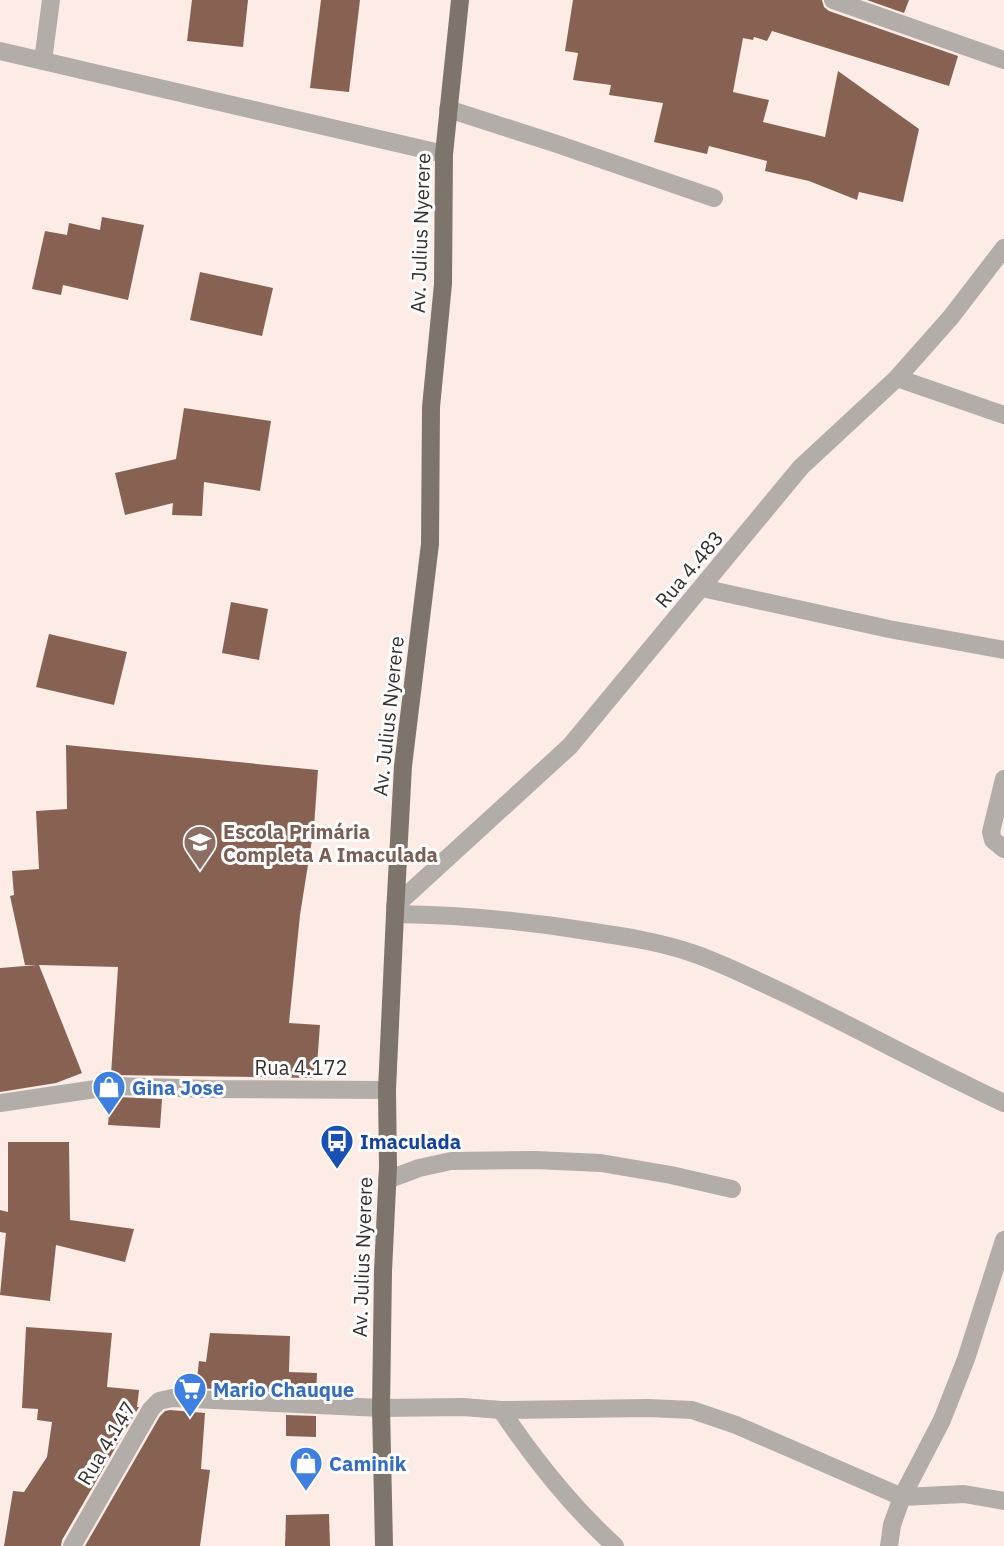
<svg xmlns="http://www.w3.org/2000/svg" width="1004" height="1546" font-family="'IBM Plex Sans',sans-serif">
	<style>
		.building { fill: #876253 }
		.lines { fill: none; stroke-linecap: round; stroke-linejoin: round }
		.minor { stroke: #b2ada8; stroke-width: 18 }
		.major { stroke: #7d756c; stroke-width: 18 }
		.labels { text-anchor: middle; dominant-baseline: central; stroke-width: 6; stroke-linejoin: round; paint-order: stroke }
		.street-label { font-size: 20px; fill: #36302e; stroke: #fdfdfd }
		.education-label { font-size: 20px; font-weight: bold; fill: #785e54; stroke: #fdfdfd; text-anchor: start }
		.shop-label { font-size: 20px; font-weight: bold; fill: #366cbe; stroke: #fdfdfd; text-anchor: start }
		.transit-label { font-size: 20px; font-weight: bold; fill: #164399; stroke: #fdfdfd; text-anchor: start }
	</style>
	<rect width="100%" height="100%" fill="#fdece6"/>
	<!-- building -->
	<g class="building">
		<polygon points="192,0 248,0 243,47 187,41"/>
		<polygon points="321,0 360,0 349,92 310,88"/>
		<polygon points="573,0 822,0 824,7 829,11 958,56 949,86 772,31 767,41 754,37 753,40 743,38 733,92 769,100 763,122 825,137 838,71 919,129 903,202 859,192 857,200 809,181 765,171 767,161 709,146 707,154 654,142 663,103 609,95 611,85 573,80 578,53 565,51"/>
		<polygon points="867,0 909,0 904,13"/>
		<polygon points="102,217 144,225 128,300 63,285 61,295 32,289 45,231 67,235 69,223 100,230"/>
		<polygon points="200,272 273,288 262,336 190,320"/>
		<polygon points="184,408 271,421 260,491 204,482 202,516 172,515 173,503 125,515 115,473 176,459"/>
		<polygon points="231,602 268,609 259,660 222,653"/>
		<polygon points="49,634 127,652 114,705 36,687"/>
		<polygon points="66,745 318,770 314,827 300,915 289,1023 320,1025 316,1078 111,1075 118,967 39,965 82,1073 56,1083 0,1092 0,968 37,965 25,965 10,896 14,895 12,871 39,869 36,811 67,809"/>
		<polygon points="117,1097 162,1099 160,1128 108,1125 110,1098"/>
		<polygon points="8,1142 69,1142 70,1220 134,1229 125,1262 56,1245 50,1301 0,1295 6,1233 0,1232 0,1210 8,1212"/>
		<polygon points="26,1327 112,1333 107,1387 139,1390 137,1407 139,1407 62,1540 61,1546 4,1546 13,1491 24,1492 47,1457 52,1422 37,1420 38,1409 22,1408"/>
		<polygon points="210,1333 290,1336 289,1372 317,1373 316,1394 196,1388 199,1361 206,1362"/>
		<polygon points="170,1410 205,1413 201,1469 210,1470 200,1546 85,1546 160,1416 165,1411"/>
		<polygon points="286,1415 316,1416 316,1437 286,1436"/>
		<polygon points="329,1514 330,1546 285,1546 286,1515"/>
	</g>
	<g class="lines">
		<!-- minor -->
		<g class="minor">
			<polyline points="833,0 1004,60"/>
			<polyline points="0,51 444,154"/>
			<polyline points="43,61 51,0"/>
			<polyline points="448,109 554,143 714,198"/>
			<polyline points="897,378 1004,415"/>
			<polyline points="702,588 889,629 1004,650"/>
			<polyline points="1004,779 991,832 993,840 1004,849"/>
			<polyline points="395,906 570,746 801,467 897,378 951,317 1004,248"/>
			<path d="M395 914C462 915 528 921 594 932 627 937 660 942 692 953 725 964 757 981 788 995 860 1030 931 1069 1004 1103"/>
			<polyline points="0,1103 116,1086 209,1089 387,1090"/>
			<polyline points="387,1180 419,1168 451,1161 535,1160 601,1163 671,1175 732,1189"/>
			<path d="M501 1410C534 1459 571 1506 615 1546"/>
			<polyline points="72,1546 151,1409 159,1401 172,1398 381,1408 463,1407 501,1410 648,1408 692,1410 736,1425 902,1497 964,1494 1004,1501"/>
			<polyline points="889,1546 892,1525 902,1497 942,1420 966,1359 1004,1240"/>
		</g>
		<!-- major -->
		<polyline class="major" points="384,1546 381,1408 383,1271 388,1167 387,1090 395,914 403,766 430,544 431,407 443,284 444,154 460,0"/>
	</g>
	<!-- icons -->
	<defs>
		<g id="school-pin" transform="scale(1.725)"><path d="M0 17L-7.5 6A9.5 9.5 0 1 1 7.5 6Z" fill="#8d6e63" stroke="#fdfdfd"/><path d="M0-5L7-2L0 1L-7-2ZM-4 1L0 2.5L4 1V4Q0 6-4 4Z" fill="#fff"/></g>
		<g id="shop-pin" transform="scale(1.725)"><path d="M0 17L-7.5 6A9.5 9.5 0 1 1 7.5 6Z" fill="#3f7fe0" stroke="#fdfdfd"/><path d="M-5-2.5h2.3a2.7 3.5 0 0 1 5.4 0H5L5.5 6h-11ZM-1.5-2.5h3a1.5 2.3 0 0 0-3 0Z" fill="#fff"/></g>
		<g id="bus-pin" transform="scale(1.725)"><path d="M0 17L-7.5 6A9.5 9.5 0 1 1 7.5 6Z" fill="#1a4fb4" stroke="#fdfdfd"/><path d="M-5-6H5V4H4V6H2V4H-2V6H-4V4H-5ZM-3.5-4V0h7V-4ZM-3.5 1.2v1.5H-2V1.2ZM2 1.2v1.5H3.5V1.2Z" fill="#fff"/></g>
		<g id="supermarket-pin" transform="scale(1.725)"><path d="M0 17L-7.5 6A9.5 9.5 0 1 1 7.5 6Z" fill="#3f7fe0" stroke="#fdfdfd"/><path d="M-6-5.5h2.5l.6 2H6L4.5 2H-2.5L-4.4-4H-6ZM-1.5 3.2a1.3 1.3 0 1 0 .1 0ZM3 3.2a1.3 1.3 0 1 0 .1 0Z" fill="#fff"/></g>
	</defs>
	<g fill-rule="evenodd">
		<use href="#school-pin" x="200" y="842"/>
		<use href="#shop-pin" x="109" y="1087"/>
		<use href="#bus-pin" x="337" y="1141"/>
		<use href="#supermarket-pin" x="190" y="1389"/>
		<use href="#shop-pin" x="306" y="1463"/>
	</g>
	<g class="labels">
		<!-- street labels -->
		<g class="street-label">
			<text transform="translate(420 233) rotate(-88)">Av. Julius Nyerere</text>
			<text transform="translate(689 569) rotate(-50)">Rua 4.483</text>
			<text transform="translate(388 716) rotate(-84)">Av. Julius Nyerere</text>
			<text x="301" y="1067">Rua 4.172</text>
			<text transform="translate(362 1257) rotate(-88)">Av. Julius Nyerere</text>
			<text transform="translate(106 1443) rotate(-59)">Rua 4.147</text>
		</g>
		<!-- education labels -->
		<g class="education-label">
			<text x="223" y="831">Escola Primária<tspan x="223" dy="23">Completa A Imaculada</tspan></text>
		</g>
		<!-- shop labels -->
		<g class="shop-label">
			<text x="132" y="1087">Gina Jose</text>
			<text x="213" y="1389">Mario Chauque</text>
			<text x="329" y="1463">Caminik</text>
		</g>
		<!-- transit labels -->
		<g class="transit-label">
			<text x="360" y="1141">Imaculada</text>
		</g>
	</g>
</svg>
